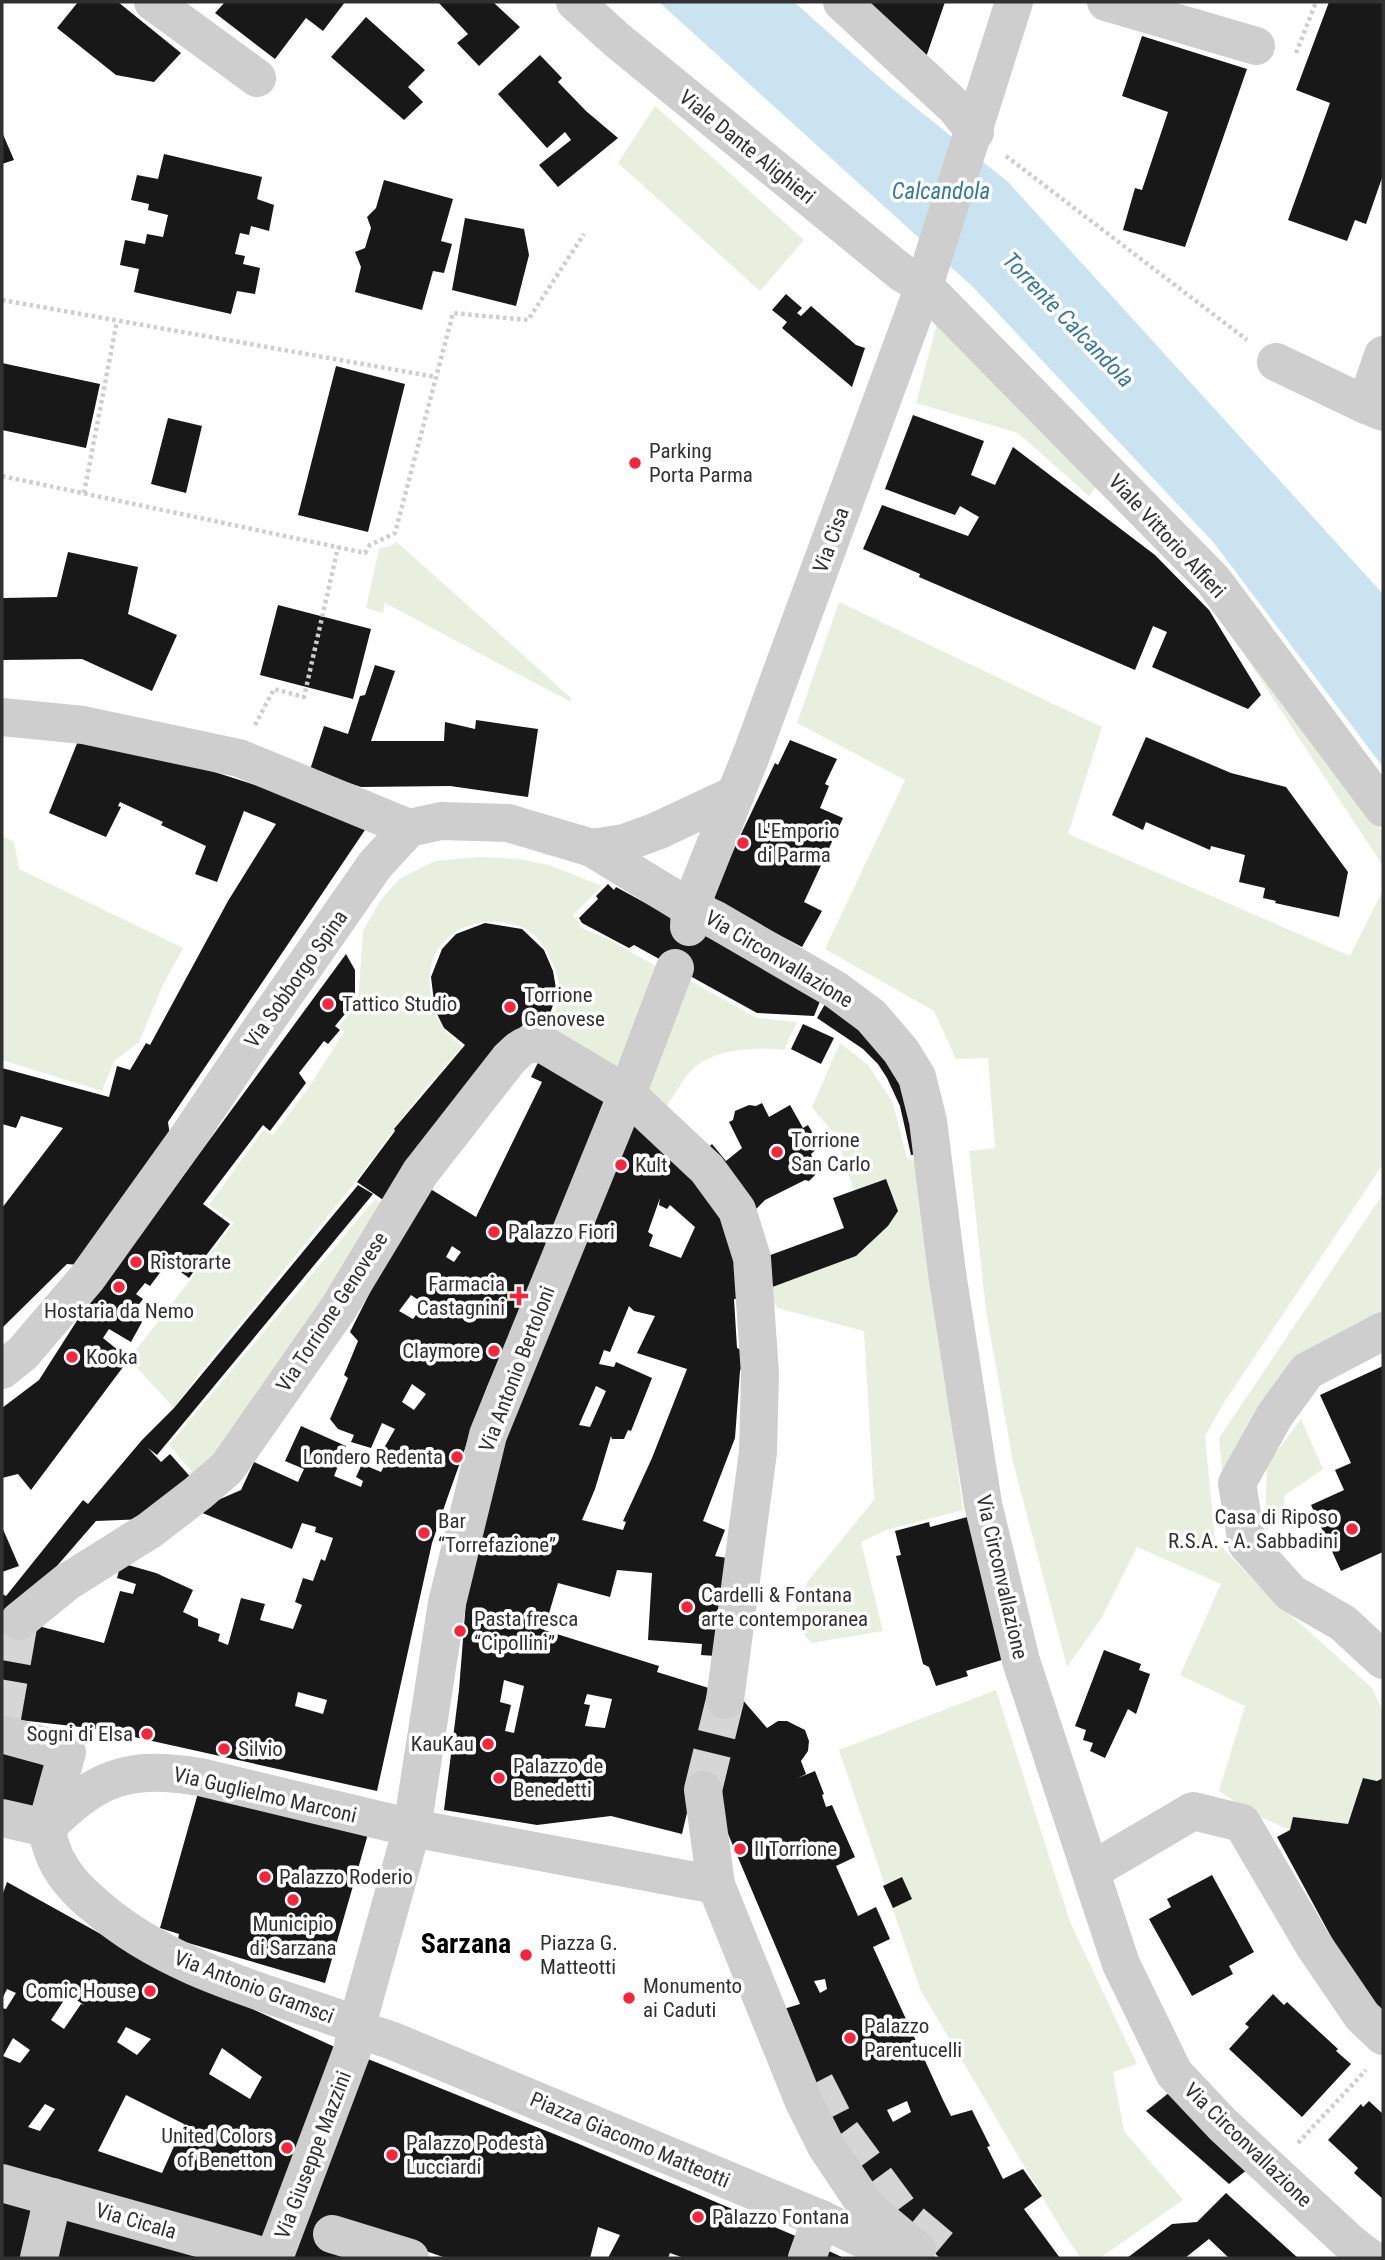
<svg xmlns="http://www.w3.org/2000/svg" width="1385" height="2260" font-family="'Roboto Condensed',sans-serif">
	<style>
		.green { fill: #e8efdf }
		.water { fill: #cae3f0 }
		.building { fill: #181818; fill-rule: evenodd }
		.lines { fill: none; stroke-linecap: round; stroke-linejoin: round }
		.minor-tunnel { stroke: #d6d6d6; stroke-width: 38; stroke-dasharray: 38 19; stroke-linecap: butt }
		.path { stroke: #cecece; stroke-width: 4.5; stroke-dasharray: 3.5 3.5; stroke-linecap: butt }
		.minor { stroke: #cecece; stroke-width: 38 }
		.path-bridge { stroke: #cecece; stroke-width: 4.5; stroke-dasharray: 3.5 3.5; stroke-linecap: butt }
		.poi-dot { fill: #f7253c; stroke: #fff; stroke-width: 2.5 }
		.labels { text-anchor: middle; dominant-baseline: central; stroke-width: 7; stroke-linejoin: round; paint-order: stroke }
		.street-label { font-size: 21px; fill: #313131; stroke: #fff }
		.poi-label { font-size: 21px; fill: #313131; stroke: #fff; text-anchor: start }
		.water-label { font-size: 23px; font-style: italic; fill: #36799d; stroke: #fff }
		.district-label { font-size: 28px; font-weight: bold; fill: #000; stroke: #fff }
	</style>
	<rect width="100%" height="100%" fill="#fff"/>
	<!-- green -->
	<g class="green">
		<polygon points="655,106 804,240 760,291 618,163"/>
		<polygon points="938,320 1102,479 1089,496 1018,433 916,403"/>
		<polygon points="397,542 571,698 571,702 385,603 383,613 366,608 379,549 390,546"/>
		<polygon points="839,602 1102,727 1068,834 1350,956 1381,894 1383,897 1383,1164 1223,1404 1205,1436 1215,1540 1265,1592 1372,1688 1383,1711 1383,1778 1377,1781 1363,1778 1348,1824 1290,1830 1257,1816 1219,1791 1245,1706 1180,1675 1221,1584 1137,1547 1101,1619 1067,1667 1013,1462 986,1311 969,1151 995,1148 988,1058 956,1059 934,1011 825,949 905,780 797,723"/>
		<polygon points="1230,620 1383,832 1383,866 1224,624"/>
		<polygon points="2,836 14,842 19,869 183,948 163,985 139,1042 114,1061 102,1091 2,1060"/>
		<path d="M481 857 519 859 549 865 602 886 573 915 582 928 610 940 659 968 618 1073 548 1028C552 1018 560 1004 560 993 560 983 556 971 552 962 547 949 535 931 521 927 476 910 424 936 430 988 434 1019 439 1026 462 1047L421 1093 349 1190 198 1375 174 1408 129 1359 234 1223 209 1205 263 1130 273 1135 309 1087 344 1032 339 1027 358 1002 363 931 380 901 399 879 435 861Z"/>
		<path d="M687 979 757 1018 797 1022 784 1050C756 1047 718 1048 695 1067 685 1075 674 1096 666 1107L645 1096Z"/>
		<polygon points="840,1043 868,1065 893,1103 907,1158 917,1162 963,1510 886,1530 861,1542 883,1631 811,1643 792,1619 808,1581 874,1500 864,1331 777,1308 767,1289 856,1256 888,1226 898,1211 886,1179 854,1191 836,1136 812,1107"/>
		<polygon points="1383,1194 1383,1318 1300,1364 1228,1531 1219,1438"/>
		<polygon points="375,1199 384,1204 298,1346 196,1477 169,1445"/>
		<polygon points="1301,1419 1323,1469 1285,1495 1281,1522 1265,1530 1267,1465"/>
		<polygon points="996,1690 1070,1922 1137,2064 1113,2072 1124,2131 1183,2200 1100,2258 1081,2258 1066,2237 920,1989 839,1750"/>
	</g>
	<!-- water -->
	<polygon class="water" points="659,2 794,2 890,87 1008,182 1383,594 1383,767 1214,543 973,287"/>
	<!-- building -->
	<g class="building">
		<polygon points="78,2 118,2 181,53 154,82 116,75 57,28"/>
		<polygon points="225,2 345,2 323,31 306,18 275,59 215,13"/>
		<polygon points="438,2 493,2 520,27 479,66 457,43 468,34"/>
		<polygon points="858,2 945,2 924,63"/>
		<polygon points="1329,2 1383,2 1383,175 1366,224 1355,220 1347,241 1288,220 1330,103 1296,90"/>
		<polygon points="366,17 425,70 408,87 423,102 404,120 331,57"/>
		<polygon points="1142,36 1247,69 1185,247 1123,230 1135,188 1142,190 1168,112 1122,96"/>
		<polygon points="540,55 562,78 558,82 586,111 618,138 558,187 539,165 571,140 565,132 547,148 498,94"/>
		<polygon points="2,132 14,160 2,164"/>
		<polygon points="164,154 262,177 257,199 274,205 269,231 251,226 249,235 240,233 235,254 245,256 243,264 260,268 255,294 237,291 231,314 134,292 139,269 120,265 125,240 145,244 147,234 163,237 168,215 148,210 149,204 131,200 137,175 158,179"/>
		<polygon points="384,180 453,199 441,241 452,244 444,273 433,271 422,310 355,292 361,267 355,252 365,248 371,228 367,217 376,208"/>
		<polygon points="465,218 524,229 529,255 516,306 452,290"/>
		<polygon points="786,294 802,308 797,313 801,316 811,306 856,345 865,348 852,387 782,328 787,322 772,310"/>
		<polygon points="2,363 100,384 86,448 2,430"/>
		<polygon points="336,366 405,384 368,532 298,515"/>
		<polygon points="913,415 984,441 971,475 995,485 1013,447 1155,555 1209,610 1261,695 1248,709 1152,667 1167,632 1153,626 1135,670 919,577 920,574 863,549 882,505 968,536 979,517 960,506 955,515 885,489"/>
		<polygon points="168,418 202,426 186,493 151,484"/>
		<polygon points="68,552 138,567 128,614 177,635 152,691 82,659 3,660 2,598 57,597"/>
		<polygon points="278,605 371,629 353,699 260,675"/>
		<polygon points="375,665 395,671 371,741 444,741 445,722 475,729 476,720 538,729 528,797 450,786 361,787 310,770 324,726 348,734 360,696 365,695"/>
		<polygon points="1146,737 1231,773 1286,787 1348,872 1339,917 1275,903 1276,901 1263,898 1265,888 1239,882 1245,855 1211,846 1210,850 1146,822 1143,830 1112,815"/>
		<polygon points="790,740 837,759 825,784 829,786 820,808 843,818 804,902 822,911 802,947 716,902 713,893 775,763 778,765"/>
		<polygon points="78,741 133,746 365,820 367,827 168,1122 170,1136 79,1265 67,1264 2,1328 2,1208 63,1128 21,1116 16,1128 2,1124 2,1068 109,1097 117,1066 130,1070 146,1043 150,1045 228,901 276,824 244,811 217,882 195,874 206,846 161,825 163,822 120,802 118,806 121,807 106,837 49,813"/>
		<polygon points="608,884 614,890 616,887 821,999 814,1016 757,1013 634,945 629,948 582,923 579,918 598,899 596,896"/>
		<polygon points="485,923 522,929 544,950 553,971 557,994 547,1022 541,1027 528,1020 476,1072 389,1204 357,1182 395,1131 394,1129 465,1045 444,1028 435,1010 431,977 442,949 456,934"/>
		<polygon points="346,954 355,970 355,1002 335,1026 340,1030 328,1044 324,1041 299,1073 306,1083 270,1131 263,1125 203,1204 230,1224 189,1278 162,1258 160,1262 165,1266 150,1286 145,1283 136,1294 143,1299 133,1312 142,1322 131,1342 109,1329 103,1338 129,1359 31,1490 18,1474 2,1478 2,1408 39,1380 78,1319"/>
		<polygon points="825,1004 890,1054 922,1154 911,1155 900,1106 887,1078 878,1064 863,1049 817,1018"/>
		<polygon points="803,1024 834,1038 821,1064 791,1049"/>
		<path d="M544 1050 613 1094 487 1387 447 1499 432 1543 377 1791 98 1729 2 1718V1594L6 1596 83 1500 88 1504 142 1440 174 1408 358 1185 373 1194 157 1455 148 1448 161 1462 170 1454 194 1481 146 1519 96 1521 11 1619 104 1643 120 1591 133 1594 136 1584 117 1578 121 1563 156 1573 193 1590 183 1612 198 1619V1626L220 1634 218 1641 228 1645 241 1598 265 1604 260 1620 293 1629 302 1605 295 1602 303 1578 313 1581 321 1559 325 1561 333 1538 315 1532 316 1527 302 1523 292 1549 195 1510 241 1490 254 1462 298 1482 304 1469 285 1461 301 1426 346 1446 334 1476 361 1487 363 1481 356 1477 362 1464 381 1472 391 1452 384 1448 395 1429 382 1423 371 1448 351 1442 354 1435 338 1429 330 1419 348 1378 344 1375 358 1341 350 1332 424 1185 476 1217 542 1082 531 1077ZM452 1246 461 1252 454 1262 446 1257ZM411 1295 424 1304 413 1319 399 1311ZM412 1384 426 1394 414 1410 402 1402ZM298 1692 327 1700 323 1714 295 1706Z"/>
		<polygon points="762,1103 769,1117 790,1105 803,1128 808,1125 820,1146 811,1154 818,1172 809,1181 805,1180 765,1200 751,1214 704,1152 712,1144 726,1161 742,1148 729,1122 733,1120 735,1111 749,1105 756,1106"/>
		<path d="M633 1111 692 1171 738 1240 742 1299H734L737 1348 748 1353 740 1371 735 1438 703 1521 725 1530 715 1556 727 1558 715 1656 701 1655 702 1644 648 1640 652 1573 617 1570 610 1597 558 1583 544 1630 659 1666 657 1672 741 1698 767 1728 778 1721H787L805 1730 809 1741 808 1751 801 1761 806 1774 798 1778 815 1771 824 1794 822 1795 826 1807 832 1805 838 1819 855 1857 836 1866 858 1916 876 1907 890 1939 873 1947 943 2100 951 2116 972 2110 990 2146 987 2147 1003 2179 1023 2169 1042 2196 1024 2209 1060 2258H940L899 2221 859 2167 774 2012 800 2004 712 1796 694 1783 682 1834 611 1816 537 1825 444 1810 459 1690 469 1563 484 1486ZM660 1198 659 1205 667 1209 670 1205 695 1227 681 1258 649 1246 653 1235 648 1232ZM629 1306 634 1311 655 1316 637 1353 687 1369 652 1458 623 1521 626 1522 623 1530 582 1520 595 1489 611 1436 612 1439H624L628 1430 631 1431 652 1378 616 1362 614 1367 599 1364 604 1350 610 1352ZM596 1386 606 1391 590 1427 579 1425ZM504 1680 524 1686 514 1733 505 1731 511 1705 500 1702ZM587 1694 612 1699 605 1728 585 1726 590 1705 584 1704ZM825 1979 827 1989 820 1993 814 1981ZM907 2101 911 2112 893 2122 887 2110Z"/>
		<polygon points="886,1179 898,1211 888,1226 856,1256 767,1289 765,1257 844,1228 833,1198"/>
		<polygon points="1383,1366 1383,1552 1341,1571 1311,1505 1344,1490 1335,1470 1351,1463 1320,1395"/>
		<polygon points="971,1516 1008,1658 966,1671 968,1676 936,1686 929,1667 923,1664 896,1556 901,1555 895,1531 929,1522 930,1527"/>
		<polygon points="2,1527 19,1566 2,1572"/>
		<polygon points="1104,1650 1141,1664 1139,1670 1150,1674 1136,1714 1128,1709 1105,1758 1090,1751 1093,1743 1083,1740 1086,1730 1075,1726"/>
		<polygon points="2,1742 56,1761 41,1812 2,1804"/>
		<polygon points="1363,1778 1377,1781 1383,1778 1383,2013 1360,1990 1277,1837 1290,1830 1293,1817 1348,1824"/>
		<polygon points="198,1793 368,1834 325,1983 178,1940 179,1934 160,1928"/>
		<polygon points="1212,1875 1254,1952 1229,1966 1233,1974 1192,1996 1149,1919 1171,1907 1167,1899"/>
		<polygon points="902,1877 912,1899 893,1908 883,1886"/>
		<path d="M7 1882 153 1963 339 2049 263 2250 2 2174V2008L6 2009 16 1993 7 1989 2 1999V1896ZM68 1994 84 2005 81 2004 64 2029 51 2020ZM126 2027 151 2039 137 2055 117 2042ZM13 2038 30 2050 20 2063 3 2056ZM222 2048 262 2077 250 2099 209 2074ZM126 2095 184 2124 162 2173 98 2151ZM45 2104 55 2109 40 2131 28 2127Z"/>
		<polygon points="1273,1994 1284,2005 1287,2002 1338,2049 1336,2051 1351,2064 1302,2117 1229,2049 1249,2027 1245,2024"/>
		<polygon points="358,2055 579,2144 805,2240 799,2258 684,2258 670,2253 668,2258 608,2258 620,2235 598,2227 590,2258 446,2258 420,2249 391,2258 289,2258"/>
		<polygon points="1170,2092 1252,2166 1229,2184 1146,2111"/>
		<polygon points="1369,2101 1383,2114 1383,2199 1354,2173 1358,2168 1328,2140 1361,2104 1363,2107"/>
		<polygon points="2,2193 46,2205 32,2258 2,2258"/>
		<polygon points="1226,2193 1298,2258 1229,2258 1209,2239 1185,2258 1127,2258 1172,2224 1197,2222"/>
		<polygon points="58,2209 231,2258 46,2258"/>
		<polygon points="820,2247 844,2258 816,2258"/>
	</g>
	<g class="lines">
		<!-- minor-tunnel -->
		<g class="minor-tunnel">
			<polyline points="2,1718 19,1621"/>
			<polyline points="703,1790 725,1700"/>
			<polyline points="815,2083 838,2128 903,2216 953,2258"/>
		</g>
		<!-- path -->
		<g class="path">
			<polyline points="1296,53 1316,2"/>
			<polyline points="1006,156 1247,340"/>
			<polyline points="2,300 436,377"/>
			<polyline points="2,476 365,553 370,545 395,533 453,313 528,320 584,234"/>
			<polyline points="84,493 117,321"/>
			<polyline points="255,725 274,689 304,697 338,547"/>
			<polyline points="1298,2143 1366,2070"/>
		</g>
		<!-- minor -->
		<g class="minor">
			<polyline points="153,2 257,78"/>
			<polyline points="575,2 617,40 902,273 924,286 1213,580 1383,808"/>
			<polyline points="842,2 955,107 975,132"/>
			<polyline points="1106,2 1256,46"/>
			<polyline points="1383,355 1366,405 1383,412"/>
			<polyline points="1276,362 1366,405"/>
			<polyline points="2,717 83,725 239,758 409,828"/>
			<polyline points="592,848 624,843 657,831 736,794"/>
			<polyline points="689,927 690,908 752,753 924,286 1014,2"/>
			<polyline points="1383,1331 1307,1371 1275,1415 1237,1483 1247,1544 1291,1593 1343,1623 1383,1660"/>
			<polyline points="2,1370 23,1353 87,1278 188,1137 260,1030 375,865 409,828 441,821 508,823 592,848 690,908 714,919 836,990 871,1016 901,1051 917,1077 928,1121 947,1273 983,1504 1021,1661 1121,1964 1174,2073 1223,2125 1349,2242 1370,2258"/>
			<path d="M19 1621 67 1582 150 1530 198 1493 227 1468 338 1309 420 1173 509 1059C523 1046 526 1041 546 1046L627 1094 707 1169 737 1210 752 1258 760 1374 758 1452 725 1700"/>
			<polyline points="2,1734 67,1752 46,1828"/>
			<polyline points="703,1790 716,1885 804,2102 826,2146 868,2209 917,2250"/>
			<polyline points="2,1818 46,1828"/>
			<path d="M46 1828C49 1840 52 1853 58 1863 67 1880 82 1895 97 1907 171 1971 267 1992 357 2025L366 2032 393 2041 821 2219 902 2258"/>
			<path d="M46 1828C97 1777 128 1765 200 1777L412 1828 716 1885"/>
			<polyline points="1091,1871 1193,1811 1242,1823 1313,1944 1362,2016 1383,2036"/>
			<polyline points="2,2183 270,2258"/>
			<polyline points="332,2234 410,2258"/>
			<polyline points="39,2258 53,2197"/>
			<polyline points="274,2258 352,2051 357,2025 412,1828 447,1603 488,1435 627,1094 675,968"/>
			<polyline points="807,2258 821,2219"/>
		</g>
		<!-- path-bridge -->
		<polyline class="path-bridge" points="357,1259 380,1274"/>
	</g>
	<!-- markers -->
	<g class="poi-dot">
		<circle cx="635" cy="463" r="7"/>
		<circle cx="743" cy="843" r="7"/>
		<circle cx="328" cy="1004" r="7"/>
		<circle cx="510" cy="1007" r="7"/>
		<circle cx="777" cy="1152" r="7"/>
		<circle cx="621" cy="1165" r="7"/>
		<circle cx="494" cy="1232" r="7"/>
		<circle cx="136" cy="1262" r="7"/>
		<circle cx="119" cy="1287" r="7"/>
		<path d="M515.5 1285.5h7v7h7v7h-7v7h-7v-7h-7v-7h7z"/>
		<circle cx="494" cy="1351" r="7"/>
		<circle cx="72" cy="1357" r="7"/>
		<circle cx="457" cy="1457" r="7"/>
		<circle cx="1352" cy="1529" r="7"/>
		<circle cx="424" cy="1533" r="7"/>
		<circle cx="687" cy="1607" r="7"/>
		<circle cx="460" cy="1631" r="7"/>
		<circle cx="147" cy="1734" r="7"/>
		<circle cx="488" cy="1744" r="7"/>
		<circle cx="224" cy="1749" r="7"/>
		<circle cx="499" cy="1778" r="7"/>
		<circle cx="740" cy="1849" r="7"/>
		<circle cx="265" cy="1877" r="7"/>
		<circle cx="293" cy="1900" r="7"/>
		<circle cx="526" cy="1955" r="7"/>
		<circle cx="150" cy="1991" r="7"/>
		<circle cx="629" cy="1998" r="7"/>
		<circle cx="850" cy="2038" r="7"/>
		<circle cx="287" cy="2148" r="7"/>
		<circle cx="392" cy="2155" r="7"/>
		<circle cx="698" cy="2217" r="7"/>
	</g>
	<g class="labels">
		<!-- street labels -->
		<g class="street-label">
			<text transform="translate(747 147) rotate(39)">Viale Dante Alighieri</text>
			<text transform="translate(1167 536) rotate(47)">Viale Vittorio Alfieri</text>
			<text transform="translate(831 540) rotate(-70)">Via Cisa</text>
			<text transform="translate(779 959) rotate(31)">Via Circonvallazione</text>
			<text transform="translate(296 979) rotate(-55)">Via Sobborgo Spina</text>
			<text transform="translate(332 1312) rotate(-57)">Via Torrione Genovese</text>
			<text transform="translate(517 1369) rotate(-69)">Via Antonio Bertoloni</text>
			<text transform="translate(1002 1577) rotate(77)">Via Circonvallazione</text>
			<text transform="translate(265 1795) rotate(13)">Via Guglielmo Marconi</text>
			<text transform="translate(254 1987) rotate(21)">Via Antonio Gramsci</text>
			<text transform="translate(630 2140) rotate(23)">Piazza Giacomo Matteotti</text>
			<text transform="translate(1248 2145) rotate(44)">Via Circonvallazione</text>
			<text transform="translate(313 2155) rotate(-69)">Via Giuseppe Mazzini</text>
			<text transform="translate(136 2221) rotate(16)">Via Cicala</text>
		</g>
		<!-- poi labels -->
		<g class="poi-label">
			<text x="649" y="451">Parking<tspan x="649" dy="24">Porta Parma</tspan></text>
			<text x="757" y="831">L'Emporio<tspan x="757" dy="24">di Parma</tspan></text>
			<text x="524" y="995">Torrione<tspan x="524" dy="24">Genovese</tspan></text>
			<text x="342" y="1004">Tattico Studio</text>
			<text x="791" y="1140">Torrione<tspan x="791" dy="24">San Carlo</tspan></text>
			<text x="635" y="1165">Kult</text>
			<text x="508" y="1232">Palazzo Fiori</text>
			<text x="150" y="1262">Ristorarte</text>
			<text x="505" y="1284" text-anchor="end">Farmacia<tspan x="505" dy="24">Castagnini</tspan></text>
			<text x="119" y="1311" text-anchor="middle">Hostaria da Nemo</text>
			<text x="480" y="1351" text-anchor="end">Claymore</text>
			<text x="86" y="1357">Kooka</text>
			<text x="443" y="1457" text-anchor="end">Londero Redenta</text>
			<text x="1338" y="1517" text-anchor="end">Casa di Riposo<tspan x="1338" dy="24">R.S.A. - A. Sabbadini</tspan></text>
			<text x="438" y="1521">Bar<tspan x="438" dy="24">“Torrefazione”</tspan></text>
			<text x="701" y="1595">Cardelli &amp; Fontana<tspan x="701" dy="24">arte contemporanea</tspan></text>
			<text x="474" y="1619">Pasta fresca<tspan x="474" dy="24">“Cipollini”</tspan></text>
			<text x="133" y="1734" text-anchor="end">Sogni di Elsa</text>
			<text x="474" y="1744" text-anchor="end">KauKau</text>
			<text x="238" y="1749">Silvio</text>
			<text x="513" y="1766">Palazzo de<tspan x="513" dy="24">Benedetti</tspan></text>
			<text x="754" y="1849">Il Torrione</text>
			<text x="279" y="1877">Palazzo Roderio</text>
			<text x="293" y="1924" text-anchor="middle">Municipio<tspan x="293" dy="24">di Sarzana</tspan></text>
			<text x="540" y="1943">Piazza G.<tspan x="540" dy="24">Matteotti</tspan></text>
			<text x="643" y="1986">Monumento<tspan x="643" dy="24">ai Caduti</tspan></text>
			<text x="136" y="1991" text-anchor="end">Comic House</text>
			<text x="864" y="2026">Palazzo<tspan x="864" dy="24">Parentucelli</tspan></text>
			<text x="273" y="2136" text-anchor="end">United Colors<tspan x="273" dy="24">of Benetton</tspan></text>
			<text x="406" y="2143">Palazzo Podestà<tspan x="406" dy="24">Lucciardi</tspan></text>
			<text x="712" y="2217">Palazzo Fontana</text>
		</g>
		<!-- water labels -->
		<g class="water-label">
			<text x="941" y="191">Calcandola</text>
			<text transform="translate(1068 320) rotate(46)">Torrente Calcandola</text>
		</g>
		<!-- district labels -->
		<g class="district-label">
			<text x="466" y="1943">Sarzana</text>
		</g>
	</g>
	<!-- border -->
	<rect width="1385" height="2260" fill="none" stroke="#313131" stroke-width="7"/>
</svg>
